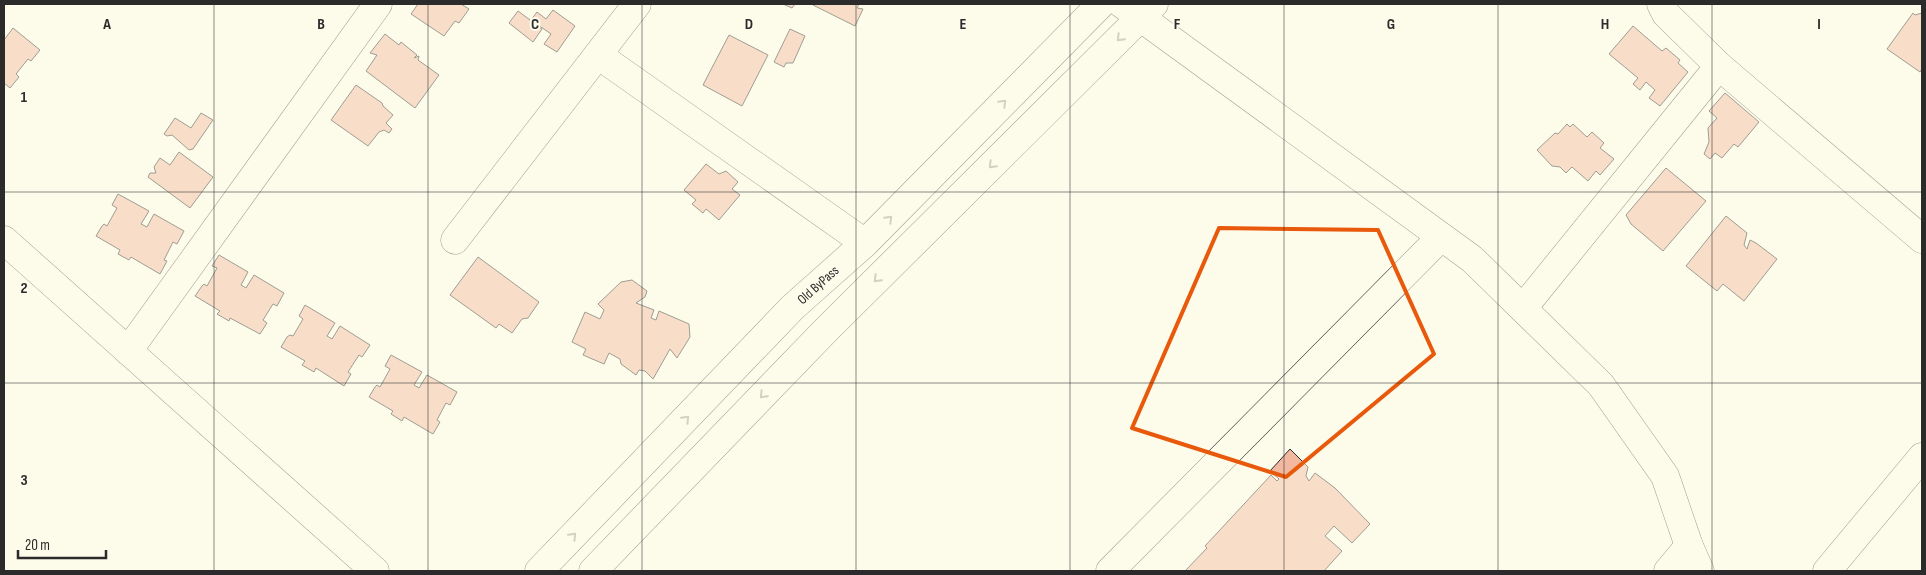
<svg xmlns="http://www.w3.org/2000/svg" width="1926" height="575" font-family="'Sofia Sans Condensed',sans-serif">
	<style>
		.building { fill: #f2b8a0; stroke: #2b2b2b }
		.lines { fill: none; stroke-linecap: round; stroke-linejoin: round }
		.minor-casing { stroke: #2b2b2b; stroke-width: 29 }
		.major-casing { stroke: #2b2b2b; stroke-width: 29 }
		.minor { stroke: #fdfbea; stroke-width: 28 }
		.major { stroke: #fdfbea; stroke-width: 28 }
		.oneway { stroke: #9e9d94 }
		.marked { fill: none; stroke: #e8590c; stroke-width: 4; stroke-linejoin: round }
		.grid { fill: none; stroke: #2b2b2b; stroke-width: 1; stroke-opacity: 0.55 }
		.labels { text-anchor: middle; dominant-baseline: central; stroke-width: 4; stroke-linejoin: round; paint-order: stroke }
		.street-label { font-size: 14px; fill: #2b2b2b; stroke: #fdfbea }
		.grid-label { font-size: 16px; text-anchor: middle; font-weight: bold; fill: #2b2b2b; stroke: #fdfbea; stroke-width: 4; stroke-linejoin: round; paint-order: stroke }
	</style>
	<rect width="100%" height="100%" fill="#fdfbea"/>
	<!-- building -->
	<g class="building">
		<polygon points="418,4 461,4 469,9 459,23 455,21 444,36 411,14"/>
		<polygon points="783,4 795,4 792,8"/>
		<polygon points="814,4 859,4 857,8 863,9 855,26 813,5"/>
		<polygon points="553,10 575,26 557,52 544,44 551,34 531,20 537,12 546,19"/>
		<polygon points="518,11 542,29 533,42 509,23"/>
		<polygon points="1913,13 1915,15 1922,13 1922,69 1920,72 1887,49"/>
		<polygon points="1633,26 1662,51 1666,48 1680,60 1678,63 1688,72 1660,106 1649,98 1655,90 1646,82 1640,90 1633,84 1638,78 1609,54"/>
		<polygon points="13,28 40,50 31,61 28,59 16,74 19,77 10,88 4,83 4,40"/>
		<polygon points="790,29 805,36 793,63 786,63 784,67 774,62"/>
		<polygon points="385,34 399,45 401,42 417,55 414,58 419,56 418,60 439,75 415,108 366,71 377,55 370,53"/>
		<polygon points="729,35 768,55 742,106 703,85"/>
		<polygon points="356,85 382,103 383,106 393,115 386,123 392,129 389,133 384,130 379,132 368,146 331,120"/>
		<polygon points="1725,93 1759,122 1738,147 1734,144 1722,158 1715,153 1710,159 1704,154 1709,142 1708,128 1717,118 1709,111"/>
		<polygon points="201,113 213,120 193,149 189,150 172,135 167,136 164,134 175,118 191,128"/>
		<polygon points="1567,124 1570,127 1573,124 1587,137 1592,132 1604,143 1600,148 1614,159 1600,175 1596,171 1588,181 1572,167 1566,173 1560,167 1552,166 1537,150 1555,133 1558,134"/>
		<polygon points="179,152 213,177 190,208 148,177 150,173 156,173 154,167 160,158 170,165"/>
		<polygon points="706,164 719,174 726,171 738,182 732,189 740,195 719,220 706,209 703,213 692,204 696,200 684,190"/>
		<polygon points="1666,168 1706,201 1663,251 1631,224 1626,215"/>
		<polygon points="118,194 149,211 141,224 147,227 154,214 184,231 177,244 173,242 164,260 167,261 160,274 131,257 129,260 118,254 120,250 96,236 102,226 104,224 107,226 117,208 112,205"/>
		<polygon points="1726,216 1747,233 1744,245 1747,249 1750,240 1756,243 1777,259 1744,301 1723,284 1717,291 1686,266"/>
		<polygon points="219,255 248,272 241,285 246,288 254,275 284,293 277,306 273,304 263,320 267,323 260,334 230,318 229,321 217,314 220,311 195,296 202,286 204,284 207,286 217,268 212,266"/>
		<polygon points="478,257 539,302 528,318 522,319 512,333 499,324 496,328 450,295"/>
		<polygon points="632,280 647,291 645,297 636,303 654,310 651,318 656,320 659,311 689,324 690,337 677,358 670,349 653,379 645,371 639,370 636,375 621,364 620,359 609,353 604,364 583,355 586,349 572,342 585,312 600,319 604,310 598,304 621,282"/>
		<polygon points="305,305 335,323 327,336 332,339 340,326 370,345 362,357 359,355 348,372 351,374 344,386 316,368 314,372 302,365 305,361 281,347 287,337 290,335 293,336 303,319 299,316"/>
		<polygon points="391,355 422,372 414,385 419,388 427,375 457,392 450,405 446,403 437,420 440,422 433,434 404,417 402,421 391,414 393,411 369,397 375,387 377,385 380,387 390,369 385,366"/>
		<polygon points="1290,449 1308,467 1306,476 1309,481 1315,473 1335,488 1370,524 1352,543 1334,526 1325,536 1342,551 1324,571 1185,571 1207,548 1205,546 1271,475 1277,481 1279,479 1270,471"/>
	</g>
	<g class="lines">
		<!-- minor casing -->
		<g class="minor-casing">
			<g id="minor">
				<polyline points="1122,4 1472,259 1601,385 1665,476 1689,546 1700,571"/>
				<polyline points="1661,4 1666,14 1719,66"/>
				<polyline points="598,55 865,243"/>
				<polyline points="4,240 375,571"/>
				<polyline points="455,240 637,4"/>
				<polyline points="1523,308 1719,66 1922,239"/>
				<polyline points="128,351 378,4"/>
				<polyline points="1110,571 1441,237"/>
				<polyline points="1668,571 1689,546"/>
				<polyline points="1827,571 1922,457"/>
			</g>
		</g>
		<!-- major casing -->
		<g class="major-casing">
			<g id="major">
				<polyline points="539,571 793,307 865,243 1101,4"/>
				<polyline points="593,571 825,331 1154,4"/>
			</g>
		</g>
		<!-- minor -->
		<use href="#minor" class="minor"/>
		<!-- major -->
		<use href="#major" class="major"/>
	</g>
	<!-- one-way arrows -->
	<defs><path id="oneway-chevron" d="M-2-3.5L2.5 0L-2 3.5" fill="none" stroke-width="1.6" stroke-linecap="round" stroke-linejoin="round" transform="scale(1.25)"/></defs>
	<g class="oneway">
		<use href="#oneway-chevron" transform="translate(1120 38) rotate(135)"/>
		<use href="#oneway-chevron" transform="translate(1003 103) rotate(-45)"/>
		<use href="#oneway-chevron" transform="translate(992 165) rotate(135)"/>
		<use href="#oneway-chevron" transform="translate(889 219) rotate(-45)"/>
		<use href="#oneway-chevron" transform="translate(877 279) rotate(135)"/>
		<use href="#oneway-chevron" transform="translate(763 395) rotate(134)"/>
		<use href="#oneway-chevron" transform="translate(686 419) rotate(-46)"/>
		<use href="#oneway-chevron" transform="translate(573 536) rotate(-46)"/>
	</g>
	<!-- marked area -->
	<path d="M0 0H1926V575H0ZM1219 228 1378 230 1434 354 1286 477 1132 428Z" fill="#fdfbea" fill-opacity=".55" fill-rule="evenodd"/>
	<path class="marked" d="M1219 228 1378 230 1434 354 1286 477 1132 428Z"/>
	<!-- grid -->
	<path class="grid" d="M214 4V571M428 4V571M642 4V571M856 4V571M1070 4V571M1284 4V571M1498 4V571M1712 4V571M4 192H1922M4 383H1922"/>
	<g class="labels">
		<!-- street labels -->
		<g class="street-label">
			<text transform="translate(818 285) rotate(-42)">Old ByPass</text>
		</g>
	</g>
	<g class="grid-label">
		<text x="107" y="29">A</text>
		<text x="321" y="29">B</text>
		<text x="535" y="29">C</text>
		<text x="749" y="29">D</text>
		<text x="963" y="29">E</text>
		<text x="1177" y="29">F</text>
		<text x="1391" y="29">G</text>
		<text x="1605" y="29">H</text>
		<text x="1819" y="29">I</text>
		<text x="24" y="102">1</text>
		<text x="24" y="293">2</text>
		<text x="24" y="485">3</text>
	</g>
	<!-- border -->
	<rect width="1926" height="575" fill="none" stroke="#2b2b2b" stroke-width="10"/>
	<!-- scale -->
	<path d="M18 550v8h88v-8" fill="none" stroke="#2b2b2b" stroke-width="2.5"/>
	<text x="25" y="550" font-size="15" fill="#2b2b2b" stroke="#fdfbea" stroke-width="4" paint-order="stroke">20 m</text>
</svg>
